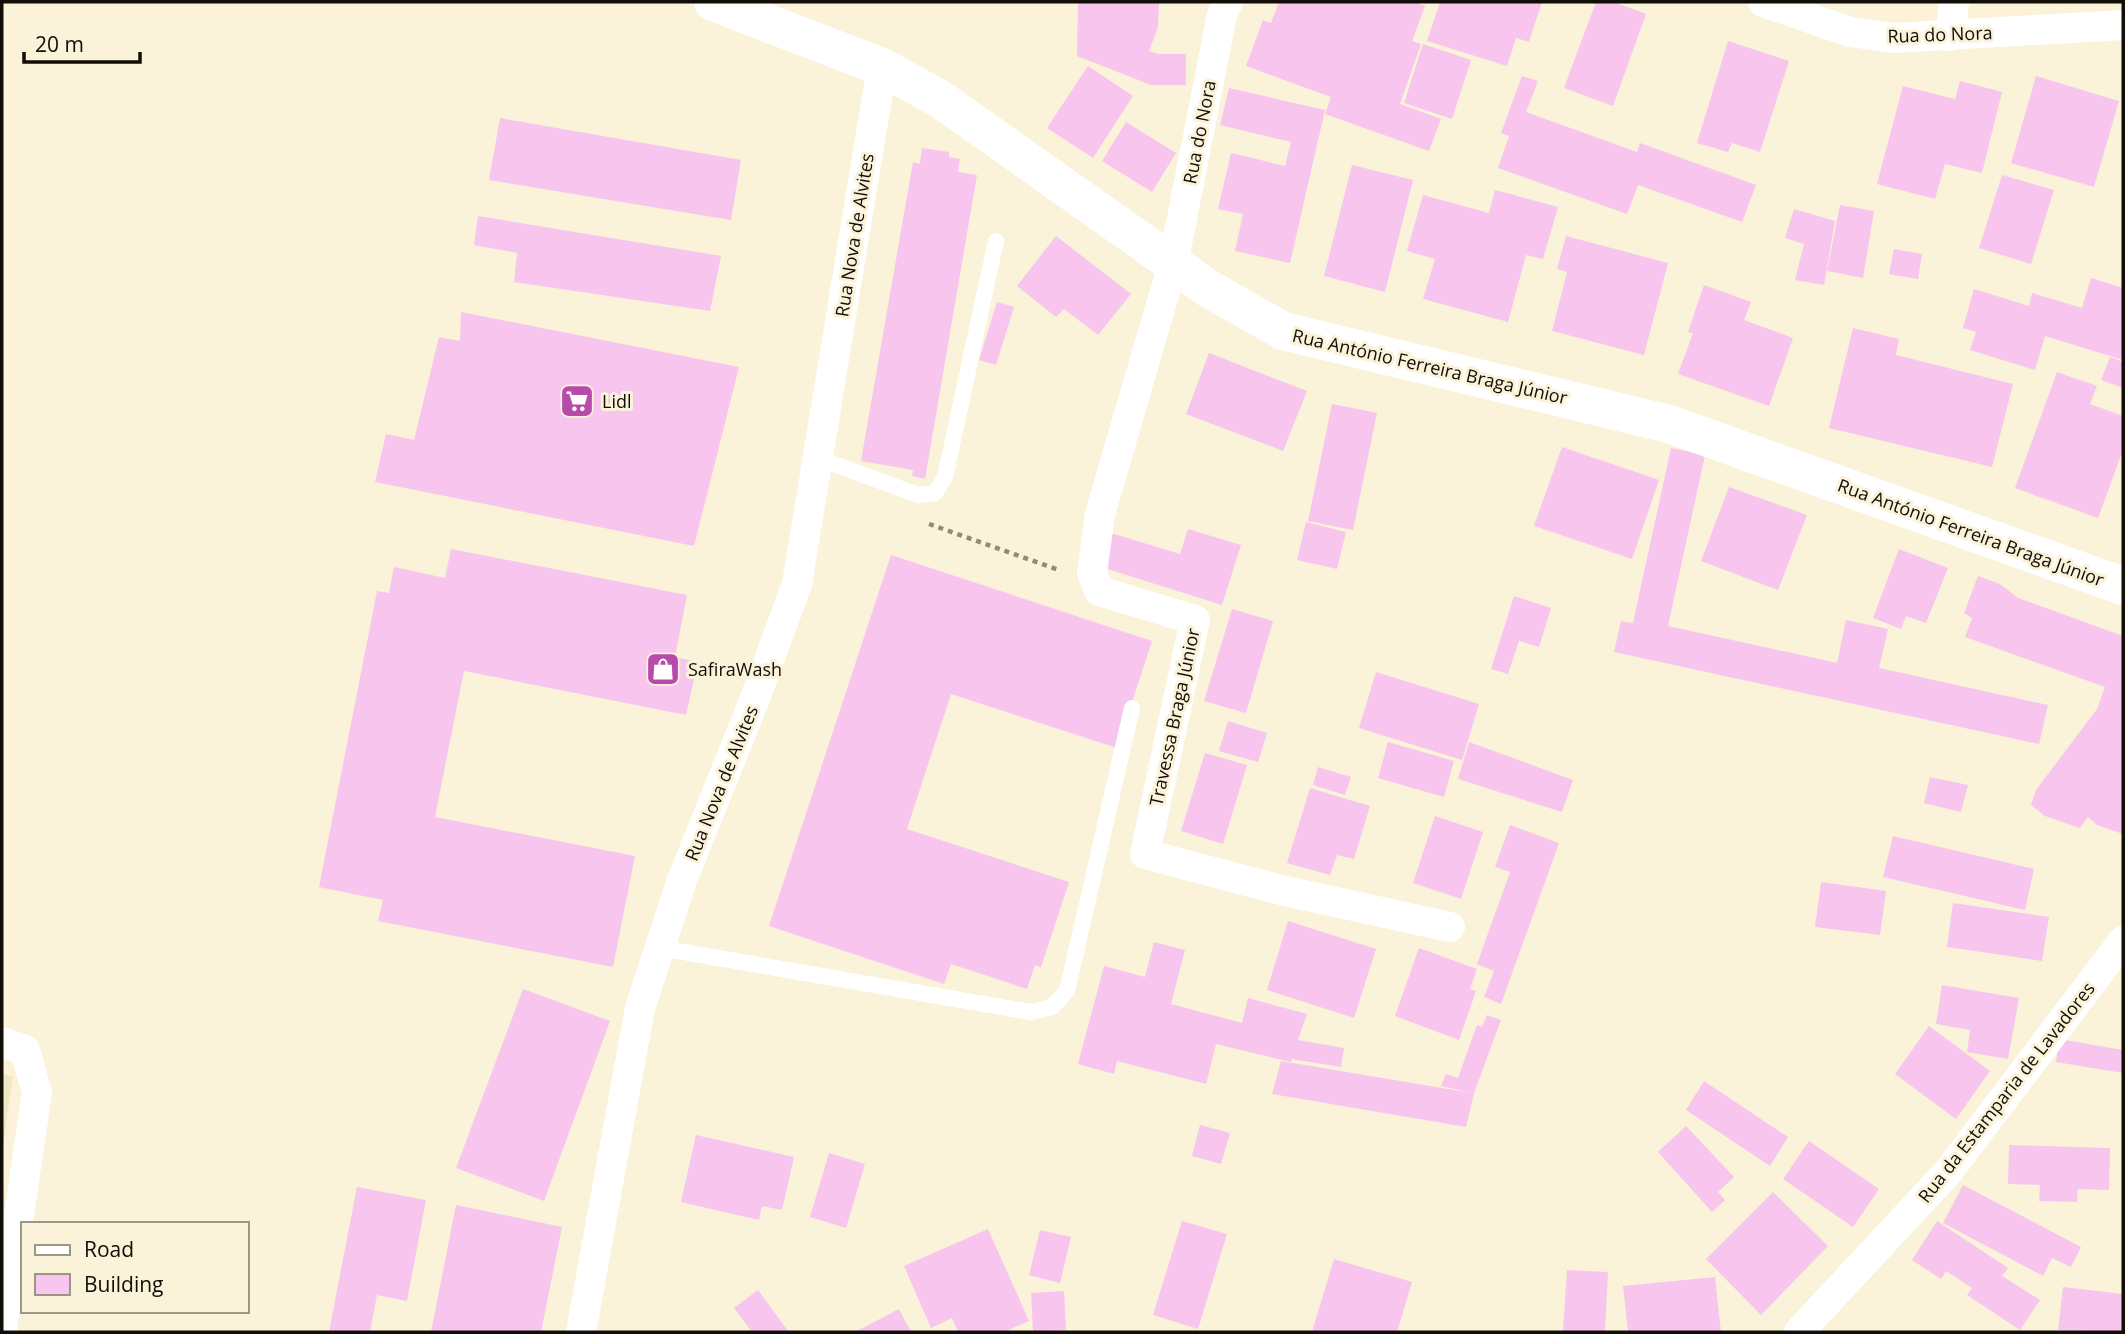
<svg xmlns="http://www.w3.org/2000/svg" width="2125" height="1334" font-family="'Open Sans',sans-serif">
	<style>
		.built { fill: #f0e7c5 }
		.building { fill: #f7c5ed }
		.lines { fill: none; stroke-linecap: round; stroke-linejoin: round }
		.path { stroke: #908b79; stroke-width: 4.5; stroke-dasharray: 5 5; stroke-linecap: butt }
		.lane { stroke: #fff; stroke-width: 16 }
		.street { stroke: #fff; stroke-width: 30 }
		.secondary { stroke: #fff; stroke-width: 38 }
		.labels { text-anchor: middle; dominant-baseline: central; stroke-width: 6; stroke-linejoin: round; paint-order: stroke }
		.street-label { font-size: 18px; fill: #100e06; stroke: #faf3d9 }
		.poi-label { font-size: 18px; fill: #100e06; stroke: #faf3d9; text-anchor: start }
	</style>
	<rect width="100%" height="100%" fill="#faf3d9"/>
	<!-- built -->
	<polygon class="built" points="2,1074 13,1076 2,1151"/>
	<!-- building -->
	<g class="building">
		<polygon points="1078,2 1159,2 1158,27 1149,51 1159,54 1186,54 1186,85 1151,85 1077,56"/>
		<polygon points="1279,2 1414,2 1425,6 1412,41 1421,44 1400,104 1441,119 1429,151 1325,114 1331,97 1246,66 1263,20 1271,23"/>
		<polygon points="1440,2 1542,2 1529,42 1516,38 1507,66 1427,41"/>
		<polygon points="1596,2 1614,2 1646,14 1613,106 1564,88"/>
		<polygon points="1728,41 1789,61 1760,152 1732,143 1728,152 1697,143"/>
		<polygon points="1423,44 1471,60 1452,119 1404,103"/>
		<polygon points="1088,66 1133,96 1093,158 1047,128"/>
		<polygon points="1522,76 1538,81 1526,112 1637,152 1640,143 1756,185 1742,222 1638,185 1627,214 1498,168 1509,136 1501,133"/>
		<polygon points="2036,76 2119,101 2094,187 2011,163"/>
		<polygon points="1960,81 2002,92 1982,173 1945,164 1935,199 1877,184 1903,86 1955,99"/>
		<polygon points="1229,88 1325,110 1290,263 1235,251 1243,214 1218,209 1231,153 1285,166 1291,142 1220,125"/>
		<polygon points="500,118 741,160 731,220 489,180"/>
		<polygon points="1126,122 1176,153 1152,192 1102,161"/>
		<polygon points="922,148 949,152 949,157 960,159 958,172 977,175 925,479 912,476 913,470 861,461 913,162 920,164"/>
		<polygon points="1352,165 1413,180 1385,292 1324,276"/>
		<polygon points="2002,175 2054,190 2031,264 1979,248"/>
		<polygon points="1495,190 1558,207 1543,259 1526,255 1508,322 1423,299 1435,259 1407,251 1423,195 1489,213"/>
		<polygon points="1840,205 1874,211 1863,278 1827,271"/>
		<polygon points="1794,209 1835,221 1824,285 1795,280 1804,244 1785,238"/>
		<polygon points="478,216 721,256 710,311 514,282 517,253 474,245"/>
		<polygon points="1056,236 1131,294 1098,335 1064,309 1056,317 1017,286"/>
		<polygon points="1566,236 1668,263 1644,355 1552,331 1567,272 1557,269"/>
		<polygon points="1894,249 1922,254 1918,279 1889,274"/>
		<polygon points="2091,278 2123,288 2123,360 2045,336 2035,370 1970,350 1976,332 1963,328 1974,289 2029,306 2032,293 2082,308"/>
		<polygon points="1704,285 1751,302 1744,320 1793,338 1769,406 1678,374 1693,333 1688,332"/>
		<polygon points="997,302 1014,307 996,365 979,360"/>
		<polygon points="461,312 739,367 694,546 375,482 386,434 414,440 439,337 460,341"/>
		<polygon points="1853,328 1899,339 1896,355 2013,384 1992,467 1829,428"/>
		<polygon points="1209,353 1307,391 1283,451 1186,414"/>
		<polygon points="2110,357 2123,362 2123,388 2101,380"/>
		<polygon points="2057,372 2097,386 2090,404 2123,416 2123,450 2098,518 2015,488"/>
		<polygon points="1332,404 1377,413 1353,530 1308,521"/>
		<polygon points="1562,447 1659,480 1632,559 1534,526"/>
		<polygon points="1671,448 1705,455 1668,626 1837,663 1846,620 1888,629 1879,668 2048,705 2039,744 1614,652 1621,621 1633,623"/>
		<polygon points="1729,487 1807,515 1778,590 1701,561"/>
		<polygon points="1306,522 1346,532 1337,569 1297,560"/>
		<polygon points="1188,529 1241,545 1222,605 1101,567 1111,533 1180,554"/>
		<polygon points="451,549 687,595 675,657 698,662 686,715 464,671 435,817 635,856 613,967 378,921 383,900 319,887 377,591 389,593 394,567 445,578"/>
		<polygon points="1899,549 1948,568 1926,623 1906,616 1901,629 1873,618"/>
		<polygon points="891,555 1152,641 1117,748 951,694 907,829 1069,882 1041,967 1035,965 1027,989 951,964 944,984 769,926"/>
		<polygon points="1978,576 2000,584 2018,598 2123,636 2123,834 2097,825 2088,817 2080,828 2045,816 2031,805 2036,790 2097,709 2105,687 1965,637 1972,618 1964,613"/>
		<polygon points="1514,596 1551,608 1539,647 1519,641 1508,674 1491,669"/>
		<polygon points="1232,609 1273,621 1246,713 1204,701"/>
		<polygon points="1376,672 1479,704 1462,760 1359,728"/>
		<polygon points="1228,721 1267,733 1258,762 1219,751"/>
		<polygon points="1388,742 1454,761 1444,797 1378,778"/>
		<polygon points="1469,742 1573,780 1562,812 1458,779"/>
		<polygon points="1205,753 1247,765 1223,844 1181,831"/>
		<polygon points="1318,767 1351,777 1345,795 1313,785"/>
		<polygon points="1930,777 1968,785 1961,812 1924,803"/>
		<polygon points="1310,788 1370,806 1354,859 1337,855 1330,875 1287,863"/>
		<polygon points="1435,816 1483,832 1461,899 1413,883"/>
		<polygon points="1510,825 1559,843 1501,1004 1484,997 1494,971 1477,964 1510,872 1495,867"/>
		<polygon points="1893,836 2034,869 2025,910 1883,877"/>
		<polygon points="1821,882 1886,891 1880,935 1815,927"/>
		<polygon points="1953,903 2049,917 2042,961 1947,947"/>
		<polygon points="1288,921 1376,949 1354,1018 1267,990"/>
		<polygon points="1154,942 1185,950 1171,1004 1242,1023 1248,998 1307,1014 1298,1040 1344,1048 1341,1067 1292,1059 1291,1062 1216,1044 1206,1084 1117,1061 1114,1074 1078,1064 1104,966 1145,977"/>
		<polygon points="1419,948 1477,969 1470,989 1476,991 1459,1040 1395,1016"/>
		<polygon points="1942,985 2019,998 2008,1059 1967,1052 1970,1030 1936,1024"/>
		<polygon points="523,989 610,1021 544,1201 456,1168"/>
		<polygon points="1487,1015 1501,1020 1474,1093 1466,1127 1272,1094 1281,1061 1472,1093 1441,1086 1446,1074 1458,1078 1477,1025 1482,1027"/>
		<polygon points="1929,1026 1990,1071 1956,1119 1895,1074"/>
		<polygon points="2059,1039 2123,1050 2123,1073 2056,1062"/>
		<polygon points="1704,1081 1788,1137 1770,1166 1686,1110"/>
		<polygon points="1200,1125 1230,1133 1221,1164 1192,1156"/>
		<polygon points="1686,1126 1734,1177 1718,1192 1725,1200 1712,1212 1658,1152"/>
		<polygon points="696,1135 794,1157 782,1210 762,1206 759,1220 681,1202"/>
		<polygon points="1809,1141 1879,1189 1853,1227 1783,1179"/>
		<polygon points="2009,1145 2110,1148 2109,1190 2078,1189 2077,1202 2039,1201 2040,1185 2008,1184"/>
		<polygon points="829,1153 865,1164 846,1228 810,1217"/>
		<polygon points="1963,1185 2081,1247 2071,1267 2052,1258 2043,1276 1943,1223"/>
		<polygon points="357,1187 426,1200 407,1301 377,1295 370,1332 329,1332"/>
		<polygon points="1773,1192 1828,1246 1761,1315 1706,1259"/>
		<polygon points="456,1205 562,1227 541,1332 431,1332"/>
		<polygon points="1182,1221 1227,1234 1198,1329 1153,1315"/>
		<polygon points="1937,1221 2008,1268 2002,1276 2040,1300 2020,1330 1967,1295 1972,1288 1946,1271 1941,1279 1912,1260"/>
		<polygon points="988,1229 1029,1321 1004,1332 958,1332 952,1318 931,1328 904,1266"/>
		<polygon points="1040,1230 1071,1237 1060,1283 1029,1275"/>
		<polygon points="1334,1259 1412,1282 1397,1332 1312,1332"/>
		<polygon points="1567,1270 1608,1272 1605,1332 1563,1332"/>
		<polygon points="1715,1277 1721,1332 1628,1332 1623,1286"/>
		<polygon points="2063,1287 2123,1294 2123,1332 2058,1330"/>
		<polygon points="758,1290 788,1331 787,1332 752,1332 734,1308"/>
		<polygon points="1064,1291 1066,1330 1033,1332 1031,1293"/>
		<polygon points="899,1309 911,1332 855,1332"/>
	</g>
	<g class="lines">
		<!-- path -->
		<polyline class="path" points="929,524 1059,570"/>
		<!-- lane -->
		<g class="lane">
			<polyline points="818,458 918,495 935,493 945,477 996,241"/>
			<polyline points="660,948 1031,1012 1052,1007 1067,991 1132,708"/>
		</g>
		<!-- street -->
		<g class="street">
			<polyline points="1228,2 1222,15 1173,264 1100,514 1092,573 1099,591 1195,620 1145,854 1281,890 1450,927"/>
			<polyline points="1763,2 1850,32 1894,38 2123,25"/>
			<polyline points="1950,36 1954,2"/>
			<polyline points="2,1042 25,1050 37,1093 2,1329"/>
			<polyline points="581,1332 640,1008 682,880 754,701 797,584 882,67"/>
			<polyline points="1799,1332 1948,1172 2123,941"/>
		</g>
		<!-- secondary -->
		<polyline class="secondary" points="713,2 882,67 940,99 1209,289 1283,331 1669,424 2123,586"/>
	</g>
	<!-- icons -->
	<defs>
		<g id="supermarket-square" transform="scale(1.75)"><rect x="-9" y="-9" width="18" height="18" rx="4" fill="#b84baa" stroke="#faf3d9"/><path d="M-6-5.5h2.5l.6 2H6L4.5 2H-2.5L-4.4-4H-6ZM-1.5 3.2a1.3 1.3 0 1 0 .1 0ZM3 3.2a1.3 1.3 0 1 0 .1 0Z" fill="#fff"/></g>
		<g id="shop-square" transform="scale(1.75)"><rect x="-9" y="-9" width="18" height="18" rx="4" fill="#b84baa" stroke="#faf3d9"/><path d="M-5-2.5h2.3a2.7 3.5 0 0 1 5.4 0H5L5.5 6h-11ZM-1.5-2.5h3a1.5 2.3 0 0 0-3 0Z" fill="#fff"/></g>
	</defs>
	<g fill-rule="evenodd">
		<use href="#supermarket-square" x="577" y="401"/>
		<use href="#shop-square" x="663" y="669"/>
	</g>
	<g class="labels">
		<!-- street labels -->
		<g class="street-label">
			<text transform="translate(1940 34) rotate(-2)">Rua do Nora</text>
			<text transform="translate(1199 132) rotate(-79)">Rua do Nora</text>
			<text transform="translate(854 235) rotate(-81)">Rua Nova de Alvites</text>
			<text transform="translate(1430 366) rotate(13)">Rua António Ferreira Braga Júnior</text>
			<text transform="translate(1971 532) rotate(20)">Rua António Ferreira Braga Júnior</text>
			<text transform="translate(1174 717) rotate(-78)">Travessa Braga Júnior</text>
			<text transform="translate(721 783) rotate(-68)">Rua Nova de Alvites</text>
			<text transform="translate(2006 1092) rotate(-52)">Rua da Estamparia de Lavadores</text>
		</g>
		<!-- poi labels -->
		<g class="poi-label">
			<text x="602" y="401">Lidl</text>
			<text x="688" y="669">SafiraWash</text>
		</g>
	</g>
	<!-- border -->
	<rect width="2125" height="1334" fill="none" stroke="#100e06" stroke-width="7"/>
	<!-- legend -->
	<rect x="21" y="1222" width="228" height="91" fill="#faf3d9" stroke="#9c9785" stroke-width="2"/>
	<rect x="35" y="1245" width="35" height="10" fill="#ffffff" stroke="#9c9785" stroke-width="2"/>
	<text x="84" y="1257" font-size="21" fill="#100e06">Road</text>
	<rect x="35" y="1274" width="35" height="21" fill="#f7c5ed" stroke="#9c9785" stroke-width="2"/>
	<text x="84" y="1292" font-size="21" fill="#100e06">Building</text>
	<!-- scale -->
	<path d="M24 52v10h116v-10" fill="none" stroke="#100e06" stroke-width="3.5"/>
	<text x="35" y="52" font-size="21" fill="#100e06" stroke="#faf3d9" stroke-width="5" paint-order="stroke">20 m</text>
</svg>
